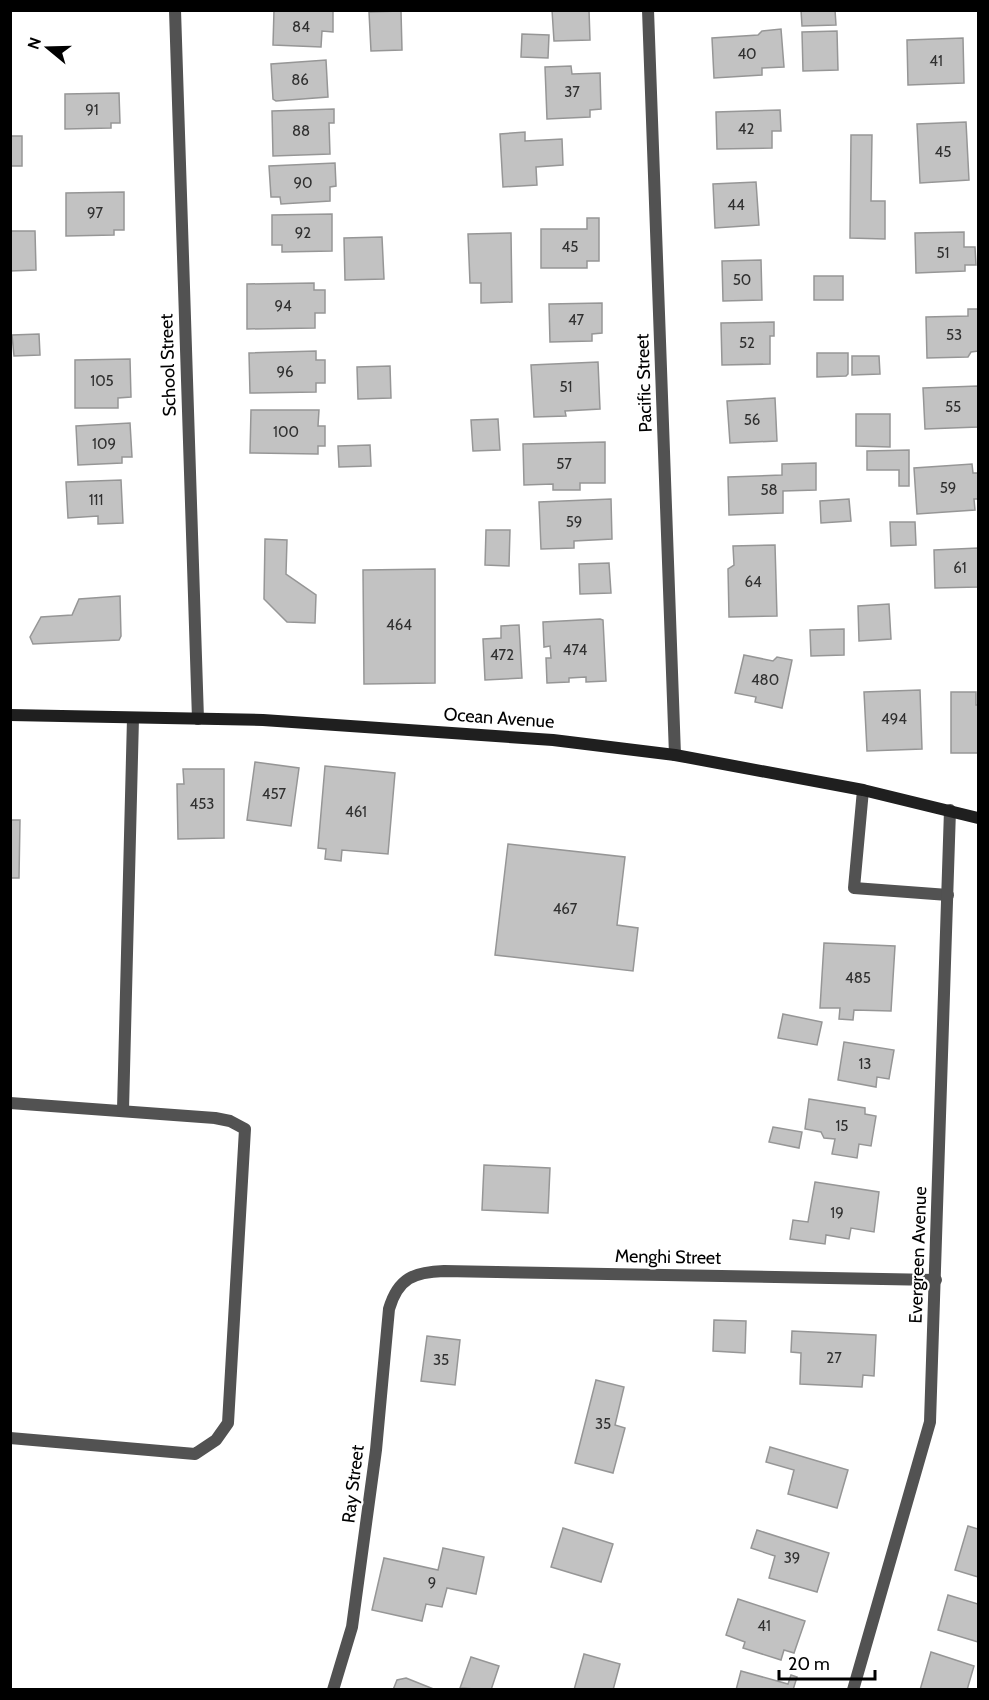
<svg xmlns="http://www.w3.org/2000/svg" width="989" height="1700" font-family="Cabin,sans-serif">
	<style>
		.building { fill: #c2c2c2; stroke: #969696; stroke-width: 1.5 }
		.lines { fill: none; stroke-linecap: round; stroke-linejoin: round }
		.service { stroke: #525252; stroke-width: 12 }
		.minor { stroke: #525252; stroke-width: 12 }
		.secondary { stroke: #1f1f1f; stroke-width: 12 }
		.labels { text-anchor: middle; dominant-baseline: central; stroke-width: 4.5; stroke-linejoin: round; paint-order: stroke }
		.number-label { font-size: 15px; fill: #303030 }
		.street-label { font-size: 18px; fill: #000; stroke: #fff }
	</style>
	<rect width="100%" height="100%" fill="#fff"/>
	<!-- building -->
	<g class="building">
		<polygon points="274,10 333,11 333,32 322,31 321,47 273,45"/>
		<polygon points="552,10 589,10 590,40 554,41"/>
		<polygon points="801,10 835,10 836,25 802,26"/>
		<polygon points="401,11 402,50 371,51 369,12"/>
		<polygon points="781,29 784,67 762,68 762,75 714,78 712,38 758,35 762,31"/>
		<polygon points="837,31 838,70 803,71 802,32"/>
		<polygon points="522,34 549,35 548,58 521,57"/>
		<polygon points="963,38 964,83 908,85 907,40"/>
		<polygon points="326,60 328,97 276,101 273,99 271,64"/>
		<polygon points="571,66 572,74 600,73 601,109 590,110 590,117 547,119 545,67"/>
		<polygon points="119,93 120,123 111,123 111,128 65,129 65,94"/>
		<polygon points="334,109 334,123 329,123 330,154 273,156 272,111"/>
		<polygon points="780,110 781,131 772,131 772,148 717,149 716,112"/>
		<polygon points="966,122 969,180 920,183 917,124"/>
		<polygon points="525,132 525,141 562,139 563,165 536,167 537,185 503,187 500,134"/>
		<polygon points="851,135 872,135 871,201 885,201 885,239 850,238"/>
		<rect x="10" y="136" width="12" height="30"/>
		<polygon points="335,163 336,186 330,187 330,201 281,204 280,197 271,197 269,166"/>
		<polygon points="756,182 759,225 715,228 713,184"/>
		<polygon points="124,192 124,230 114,230 114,235 66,236 66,193"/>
		<polygon points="332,214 332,251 282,252 282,245 272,245 272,215"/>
		<polygon points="587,218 599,218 599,261 587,261 587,268 541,268 541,229 587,229"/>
		<polygon points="10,231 35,231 36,270 10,271"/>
		<polygon points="964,232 964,247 975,247 976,265 965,265 965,271 916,273 915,233"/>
		<polygon points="511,233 512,302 481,303 481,283 470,283 468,234"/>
		<polygon points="382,237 384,279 345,280 344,238"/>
		<polygon points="761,260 762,300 723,301 722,261"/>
		<rect x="814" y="276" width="29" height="24"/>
		<polygon points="314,283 314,290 325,290 325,313 315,313 315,328 247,329 247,284"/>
		<polygon points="602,303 602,333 592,334 592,341 550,342 549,304"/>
		<polygon points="968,309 978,309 978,351 971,352 968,357 927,358 926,317 968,316"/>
		<polygon points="774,322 774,336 770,336 770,364 722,365 721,323"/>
		<polygon points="39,334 40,355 14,356 12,335"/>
		<polygon points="316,351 316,360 325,360 325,383 316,383 316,392 250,393 249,353"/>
		<polygon points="817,353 848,353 848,374 846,376 817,377"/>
		<polygon points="852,356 879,356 880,374 852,375"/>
		<polygon points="130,359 131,397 118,398 118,408 75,408 75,360"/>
		<polygon points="598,362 600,409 565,411 566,416 534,417 531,365"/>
		<polygon points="390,366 391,398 358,399 357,367"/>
		<polygon points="978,386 978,427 925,429 923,388"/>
		<polygon points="775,398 777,441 730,443 727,401"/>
		<polygon points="251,410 319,410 318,426 325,426 325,446 318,446 318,454 250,453"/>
		<polygon points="856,414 890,414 890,447 856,446"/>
		<polygon points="498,419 500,450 473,451 471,420"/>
		<polygon points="130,423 132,457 122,457 122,463 78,465 76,426"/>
		<polygon points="605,442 605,483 580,483 580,490 553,490 553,484 524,485 523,444"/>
		<polygon points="370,445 371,466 339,467 338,446"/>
		<polygon points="909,450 909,486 899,486 899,470 867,470 867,451"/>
		<polygon points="816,463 816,490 783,491 783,513 729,515 728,477 782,475 782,464"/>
		<polygon points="972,464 973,473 978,473 978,499 974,499 975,510 917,514 914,468"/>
		<polygon points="121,480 123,523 98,524 98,516 68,518 66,482"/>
		<polygon points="611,499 612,539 574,541 574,548 541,549 539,502"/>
		<polygon points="849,499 851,521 821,523 820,501"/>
		<polygon points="890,522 915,522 916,545 891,546"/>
		<polygon points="486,530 510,530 509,566 485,565"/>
		<polygon points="265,539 287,540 286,574 316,595 315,623 287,622 264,599"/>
		<polygon points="775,545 777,616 729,617 728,569 734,565 733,546"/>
		<polygon points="978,548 978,587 935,588 934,550"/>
		<polygon points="609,563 611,593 580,594 579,564"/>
		<polygon points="435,569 435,683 364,684 363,570"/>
		<polygon points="120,596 121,636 119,640 33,644 30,637 41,617 72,615 79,599"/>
		<polygon points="889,604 891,639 859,641 858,606"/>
		<polygon points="600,619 603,620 606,681 586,682 586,677 569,678 569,682 547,683 546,658 551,658 550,646 544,647 543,622"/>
		<polygon points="519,625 522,678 485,680 483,639 501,638 501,626"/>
		<polygon points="844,629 844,655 811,656 810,630"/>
		<polygon points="744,655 773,661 777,657 792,660 782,708 755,702 756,697 735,693"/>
		<polygon points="920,690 922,749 867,751 864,692"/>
		<polygon points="951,692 976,692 976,705 978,705 978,753 951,753"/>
		<polygon points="255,762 299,768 291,826 247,820"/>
		<polygon points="325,766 395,773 388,854 342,850 341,861 325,859 326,849 318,848"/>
		<polygon points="183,769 224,769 224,838 178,839 177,784 184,784"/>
		<polygon points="10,820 20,820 19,878 10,878"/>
		<polygon points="508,844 625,857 617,925 638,928 633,971 495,955"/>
		<polygon points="824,943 895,946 891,1011 854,1010 853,1020 839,1019 840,1008 820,1008"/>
		<polygon points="783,1014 822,1022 817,1045 778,1038"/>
		<polygon points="844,1042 894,1050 889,1079 877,1077 876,1087 838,1080"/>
		<polygon points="809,1099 865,1108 865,1114 876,1116 871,1146 859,1144 857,1158 832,1154 835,1139 824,1138 821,1132 805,1129"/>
		<polygon points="773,1127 802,1132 799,1148 769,1142"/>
		<polygon points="484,1165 550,1168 548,1213 482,1210"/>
		<polygon points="815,1182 879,1192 874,1232 851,1228 849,1239 826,1235 825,1244 790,1239 793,1220 808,1222"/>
		<polygon points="714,1320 746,1321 745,1353 713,1351"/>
		<polygon points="792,1331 876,1335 874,1376 863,1375 862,1387 800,1384 801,1353 791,1352"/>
		<polygon points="427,1336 460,1340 455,1385 421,1381"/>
		<polygon points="596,1380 624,1387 615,1425 625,1428 613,1473 575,1463"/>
		<polygon points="770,1447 848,1470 837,1508 788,1494 794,1470 766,1462"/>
		<polygon points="968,1526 978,1529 978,1577 955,1570"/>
		<polygon points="563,1528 613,1544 601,1582 551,1567"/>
		<polygon points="757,1530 829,1553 817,1592 769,1578 775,1556 751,1548"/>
		<polygon points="443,1548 484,1557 476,1594 447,1588 442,1607 426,1604 422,1621 372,1610 384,1558 438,1570"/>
		<polygon points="948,1595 978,1604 978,1642 938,1630"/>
		<polygon points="738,1599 805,1621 794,1653 784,1650 781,1660 743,1648 745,1642 726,1635"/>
		<polygon points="931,1652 974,1666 967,1690 920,1690"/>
		<polygon points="584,1654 620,1664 613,1690 574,1690"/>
		<polygon points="471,1657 499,1666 491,1690 460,1688"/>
		<polygon points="741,1671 788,1684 791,1675 797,1677 793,1690 736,1690"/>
		<polygon points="406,1678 436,1690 393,1690 397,1680"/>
	</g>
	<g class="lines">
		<!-- service -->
		<g class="service">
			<polyline points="863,790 854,888 948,895"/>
			<polyline points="10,1103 215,1118 230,1121 245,1129 228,1423 216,1440 195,1454 10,1438"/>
			<polyline points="123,1110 133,718"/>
		</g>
		<!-- minor -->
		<g class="minor">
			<polyline points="175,10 198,719"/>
			<polyline points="648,10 675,755"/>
			<path d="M333 1690 352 1627 376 1450 389 1309C398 1278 414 1272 444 1271L936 1280"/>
			<polyline points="853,1690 930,1422 950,810"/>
		</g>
		<!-- secondary -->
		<polyline class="secondary" points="10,715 263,720 553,740 675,755 863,790 978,818"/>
	</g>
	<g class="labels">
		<!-- number labels -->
		<g class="number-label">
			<text x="301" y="27">84</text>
			<text x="747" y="54">40</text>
			<text x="936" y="61">41</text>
			<text x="300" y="80">86</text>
			<text x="572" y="92">37</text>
			<text x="92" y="110">91</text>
			<text x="746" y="129">42</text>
			<text x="301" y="131">88</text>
			<text x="943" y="152">45</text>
			<text x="303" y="183">90</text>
			<text x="736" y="205">44</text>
			<text x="95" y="213">97</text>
			<text x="303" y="233">92</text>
			<text x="570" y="247">45</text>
			<text x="943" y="253">51</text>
			<text x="742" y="280">50</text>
			<text x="283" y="306">94</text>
			<text x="576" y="320">47</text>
			<text x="954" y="335">53</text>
			<text x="747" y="343">52</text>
			<text x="285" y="372">96</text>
			<text x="102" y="381">105</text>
			<text x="566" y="387">51</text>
			<text x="953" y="407">55</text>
			<text x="752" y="420">56</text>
			<text x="286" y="432">100</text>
			<text x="104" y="444">109</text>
			<text x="564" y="464">57</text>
			<text x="948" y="488">59</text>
			<text x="769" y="490">58</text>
			<text x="96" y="500">111</text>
			<text x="574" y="522">59</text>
			<text x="960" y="568">61</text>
			<text x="753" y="582">64</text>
			<text x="399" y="625">464</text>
			<text x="575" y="650">474</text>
			<text x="502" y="655">472</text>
			<text x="765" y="680">480</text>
			<text x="894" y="719">494</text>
			<text x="274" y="794">457</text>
			<text x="202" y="804">453</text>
			<text x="356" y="812">461</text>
			<text x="565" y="909">467</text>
			<text x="858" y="978">485</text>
			<text x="865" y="1064">13</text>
			<text x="842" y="1126">15</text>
			<text x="837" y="1213">19</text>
			<text x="834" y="1358">27</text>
			<text x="441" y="1360">35</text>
			<text x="603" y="1424">35</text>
			<text x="792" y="1558">39</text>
			<text x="432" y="1583">9</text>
			<text x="764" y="1626">41</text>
		</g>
		<!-- street labels -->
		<g class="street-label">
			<text transform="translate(168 365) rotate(-92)">School Street</text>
			<text transform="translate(644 383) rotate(-92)">Pacific Street</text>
			<text transform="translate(499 718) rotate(4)">Ocean Avenue</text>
			<text transform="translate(918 1255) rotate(-88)">Evergreen Avenue</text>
			<text transform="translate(668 1257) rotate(1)">Menghi Street</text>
			<text transform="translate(353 1484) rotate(-83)">Ray Street</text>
		</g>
	</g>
	<!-- border -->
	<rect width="989" height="1700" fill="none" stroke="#000000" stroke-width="24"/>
	<!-- north arrow -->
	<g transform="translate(48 48) rotate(289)" stroke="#ffffff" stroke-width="4.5" paint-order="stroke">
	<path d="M0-4.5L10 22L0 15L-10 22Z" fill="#000000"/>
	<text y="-9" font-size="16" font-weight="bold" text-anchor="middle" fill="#000000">N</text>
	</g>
	<!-- scale -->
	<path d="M779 1670v9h96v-9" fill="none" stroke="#000000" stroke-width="3"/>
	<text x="788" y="1670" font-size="18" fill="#000000" stroke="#ffffff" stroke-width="4.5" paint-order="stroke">20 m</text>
</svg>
